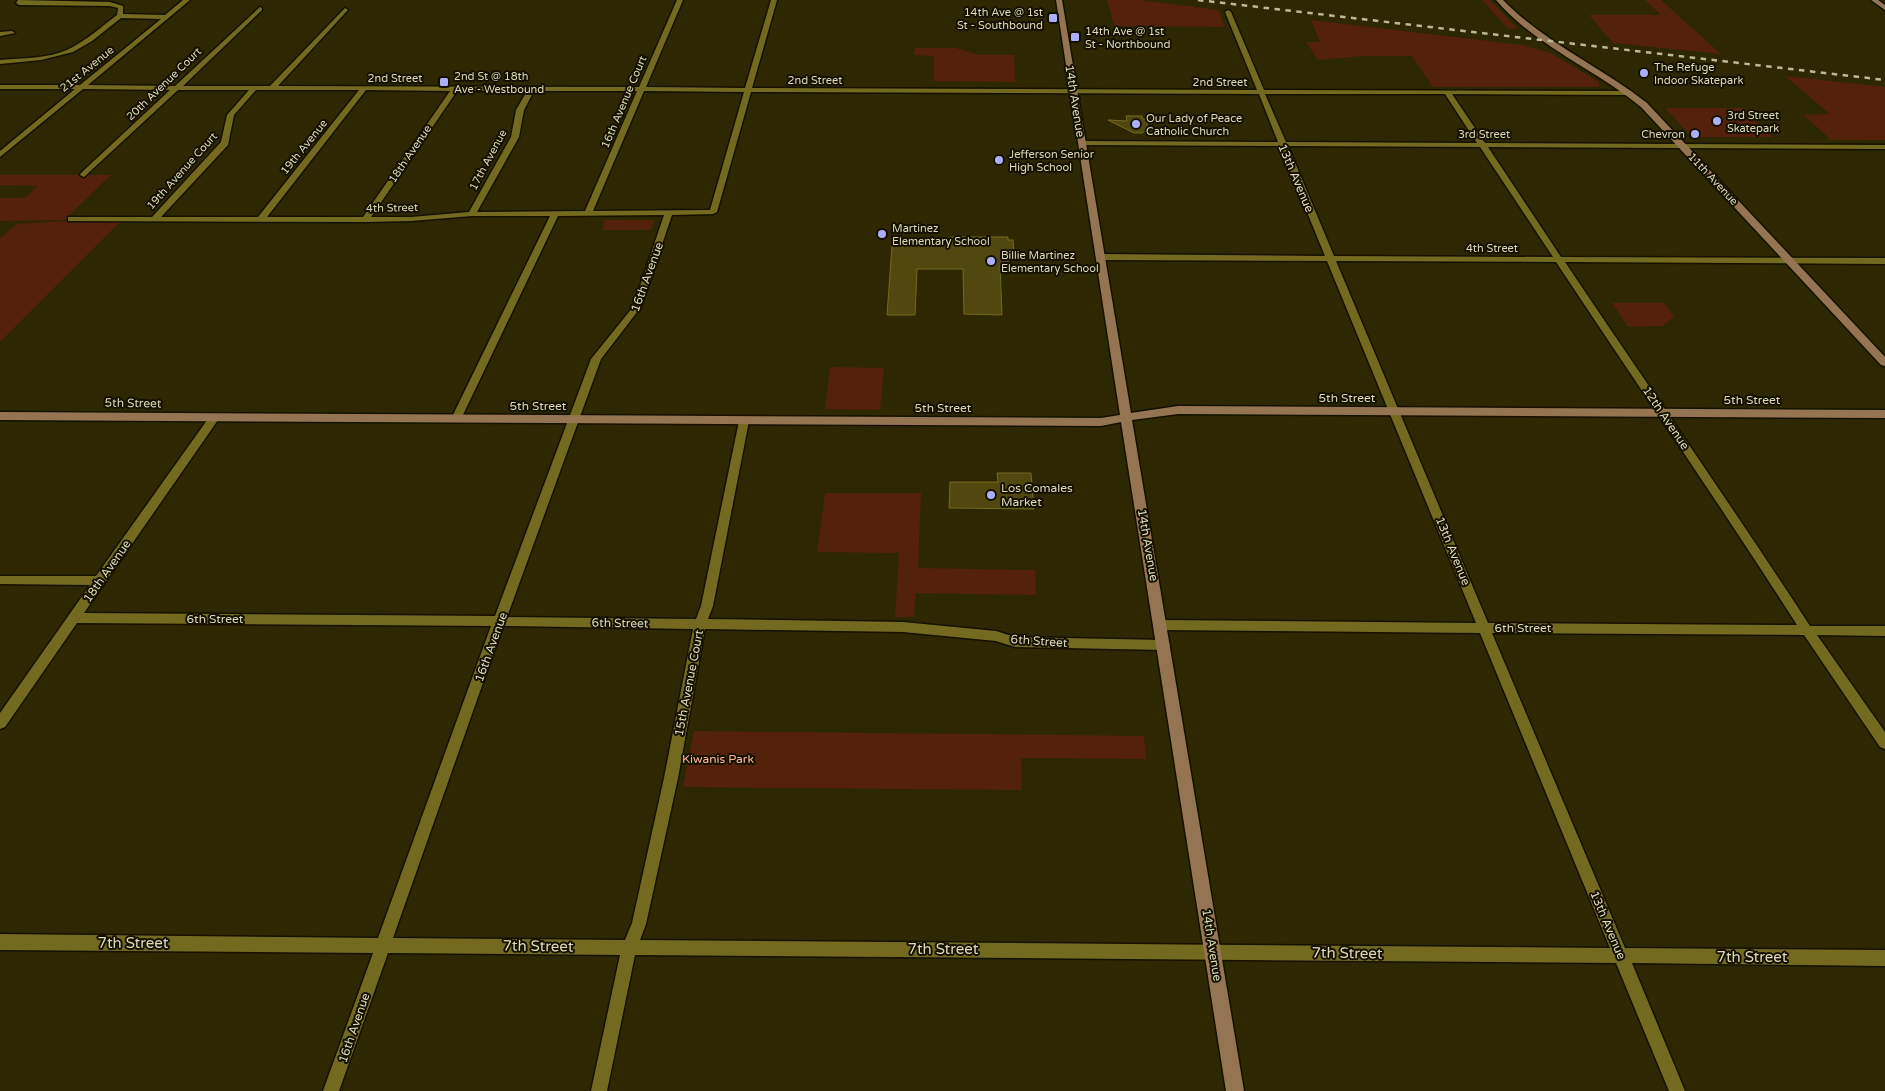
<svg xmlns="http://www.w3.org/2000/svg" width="1885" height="1091" font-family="'Varela Round',sans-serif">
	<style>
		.green { fill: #54210b }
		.building { fill: #50480e; stroke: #736a1e }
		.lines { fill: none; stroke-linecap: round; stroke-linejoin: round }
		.street-casing { stroke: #141100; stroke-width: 3 }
		.secondary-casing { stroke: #141100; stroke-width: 3 }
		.street { fill: #746a1f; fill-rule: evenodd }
		.secondary { fill: #957551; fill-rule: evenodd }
		.rail { stroke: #bdb995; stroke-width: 2.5; stroke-dasharray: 5.5 5.5; stroke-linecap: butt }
		.poi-dot { fill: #acaffb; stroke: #141100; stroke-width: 2 }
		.labels { text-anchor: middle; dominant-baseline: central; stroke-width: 4; stroke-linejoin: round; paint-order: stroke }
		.far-poi-label { font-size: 11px; fill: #ddd9b6; stroke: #141100; text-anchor: start }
		.far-street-label { font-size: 11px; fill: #ddd9b6; stroke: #141100 }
		.street-label { font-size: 12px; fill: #ddd9b6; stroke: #141100 }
		.poi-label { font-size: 12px; fill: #ddd9b6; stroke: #141100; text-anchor: start }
		.park-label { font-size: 12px; fill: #feb699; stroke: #141100 }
		.near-street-label { font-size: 15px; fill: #ddd9b6; stroke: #141100 }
	</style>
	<rect width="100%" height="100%" fill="#2d2801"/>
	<!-- green -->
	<g class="green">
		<polygon points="1107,0 1139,0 1219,10 1224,27 1114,26"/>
		<polygon points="1482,0 1490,0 1517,28 1508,29"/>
		<polygon points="1645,0 1661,0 1721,54 1613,43 1589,15 1661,15"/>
		<polygon points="1311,20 1522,45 1551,53 1599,82 1599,87 1433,87 1412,56 1362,56 1318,60 1306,42 1320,42"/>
		<polygon points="915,48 956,48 980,55 1014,55 1015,82 934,81 934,56 914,55"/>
		<polygon points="1785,76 1885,87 1885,140 1831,140 1804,115 1830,114"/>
		<polygon points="1665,108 1742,108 1773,137 1696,137 1690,135"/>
		<polygon points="0,175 111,175 64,220 0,221 0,198 25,198 38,186 0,185"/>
		<polygon points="605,220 655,220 651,230 602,230"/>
		<polygon points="64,221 120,222 0,342 0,239 16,224"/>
		<polygon points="1612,303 1664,303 1674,317 1662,326 1628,327"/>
		<polygon points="830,367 884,368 880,410 825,409"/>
		<polygon points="825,493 921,493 918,568 1035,570 1036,595 916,593 914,617 895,617 899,553 817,552"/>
		<polygon points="694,731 1144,736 1146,759 1021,758 1022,790 683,787"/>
	</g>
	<!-- building -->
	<g class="building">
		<polygon points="1126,116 1142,116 1143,119 1146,119 1148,129 1142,133 1134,133 1108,120 1127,121"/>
		<polygon points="950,237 1008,237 1008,240 1013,240 1014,253 1011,253 1011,259 1008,259 1008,263 1000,265 1002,315 964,314 963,269 917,269 915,315 887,315 892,246 950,243"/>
		<polygon points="997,473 1031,473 1034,509 949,508 950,482 998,482"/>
	</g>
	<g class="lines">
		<!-- street casing -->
		<g class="street-casing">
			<g id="street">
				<path d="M18 0 110 2 123 6V14L165 15 183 0H190L88 85 175 86 260 7 262 8V10L183 86H270L345 8 348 10 347 11 278 86 639 87 677 0H683L646 87 745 88 771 0H777L752 88 1257 90 1225 12 1228 10 1231 12 1264 90 1630 91 1633 93 1630 95 1452 94 1485 143 1885 145V149L1488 147 1561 257 1885 258V264L1565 262C1646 383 1730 503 1810 626H1885V636L1817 635 1885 732V749L1880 747 1804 635 1492 633 1625 948 1885 950V966L1632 963 1685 1091H1669L1616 963 635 955 607 1091H591L620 955 388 953 339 1091H323L373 953 0 950V934L378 938 491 626 77 623 5 727 0 729V713L90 585 0 584V576H96L210 416 214 415 219 418 218 420 84 613 495 616 591 359 633 307 664 215 558 216 461 419 460 421H452L451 419 550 216H472L411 221 365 222 68 221V217H152L221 142 227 115 249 90H178L84 177 80 175 81 173 170 90 83 89 0 157V151L75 89H0V85H80L161 19 121 18 92 41 73 52 41 60 0 64V60C23 58 48 59 69 49 87 40 101 27 117 15L118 8 110 6 19 5 16 3ZM256 90H359L258 217H161L228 145 234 115ZM366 90 450 91 363 217H267ZM457 91H527L516 110 511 137 469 212 411 217H371ZM534 91H637L585 211 477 212 519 137 524 110ZM644 91 744 92 710 210 593 211ZM751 92 1259 94 1278 142 1082 141 1078 143 1082 145 1280 146 1325 256 1100 254 1096 257 1100 260 1327 261 1476 623 1161 620 1157 622 1155 625 1157 628 1161 630 1480 633 1610 948 640 940 646 924 678 778 705 629 903 632 996 641 1015 647 1164 650 1168 649 1170 645 1168 641 1164 640 1015 637 996 631 903 622 708 619 713 606 749 421 744 418 739 421 701 606 696 619 507 617 601 359 641 307 672 215 713 214 717 212ZM1265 94H1445L1477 143 1286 142ZM1288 146 1480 147 1553 257 1334 256ZM1336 261 1556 262C1636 383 1719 503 1797 625L1488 623ZM503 626 693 629 664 778 632 923 625 940 393 938Z"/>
				<polygon points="0,32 12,31 15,33 0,36"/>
			</g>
		</g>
		<!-- secondary casing -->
		<g class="secondary-casing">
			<g id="secondary">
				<polygon points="1056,0 1062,0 1131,413 1178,406 1885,410 1885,418 1178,414 1132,420 1244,1091 1226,1091 1121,422 1101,426 0,420 0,412 1101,418 1120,415"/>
				<path d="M1496 0H1503C1545 43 1600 66 1647 103L1885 357V366L1881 365 1641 107C1595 69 1535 46 1496 0Z"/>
				<polygon points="1871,0 1878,0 1885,5 1885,10"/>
			</g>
		</g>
		<!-- street -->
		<use href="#street" class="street"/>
		<!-- secondary -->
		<use href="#secondary" class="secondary"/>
		<!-- rail -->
		<polyline class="rail" points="1198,0 1885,80"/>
	</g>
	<!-- markers -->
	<g class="poi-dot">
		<rect x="1048" y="13" width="10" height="10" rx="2.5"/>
		<rect x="1070" y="32" width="10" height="10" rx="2.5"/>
		<circle cx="1644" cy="73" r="5"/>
		<rect x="439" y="77" width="10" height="10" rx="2.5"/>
		<circle cx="1717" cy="121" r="5"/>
		<circle cx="1136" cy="124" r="5"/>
		<circle cx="1695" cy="134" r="5"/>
		<circle cx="999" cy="160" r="5"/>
		<circle cx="882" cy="234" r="5"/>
		<circle cx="991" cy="261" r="5"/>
		<circle cx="991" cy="495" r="5"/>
	</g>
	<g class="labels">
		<!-- far-poi labels -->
		<g class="far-poi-label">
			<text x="1043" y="12" text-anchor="end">14th Ave @ 1st<tspan x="1043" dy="13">St - Southbound</tspan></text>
			<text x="1085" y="31">14th Ave @ 1st<tspan x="1085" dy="13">St - Northbound</tspan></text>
			<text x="1654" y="67">The Refuge<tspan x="1654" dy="13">Indoor Skatepark</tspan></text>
			<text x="454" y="76">2nd St @ 18th<tspan x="454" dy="13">Ave - Westbound</tspan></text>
			<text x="1727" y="115">3rd Street<tspan x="1727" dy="13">Skatepark</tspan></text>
			<text x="1146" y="118">Our Lady of Peace<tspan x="1146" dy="13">Catholic Church</tspan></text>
			<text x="1685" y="134" text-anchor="end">Chevron</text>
			<text x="1009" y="154">Jefferson Senior<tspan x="1009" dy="13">High School</tspan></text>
			<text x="892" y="228">Martinez<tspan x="892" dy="13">Elementary School</tspan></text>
			<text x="1001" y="255">Billie Martinez<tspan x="1001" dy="13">Elementary School</tspan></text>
		</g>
		<!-- far-street labels -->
		<g class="far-street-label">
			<text transform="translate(87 69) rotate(-39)">21st Avenue</text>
			<text x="395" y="78">2nd Street</text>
			<text x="815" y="80">2nd Street</text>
			<text x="1220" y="82">2nd Street</text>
			<text transform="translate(164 84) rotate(-44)">20th Avenue Court</text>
			<text transform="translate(624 102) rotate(-67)">16th Avenue Court</text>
			<text x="1484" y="134">3rd Street</text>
			<text transform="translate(304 147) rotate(-51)">19th Avenue</text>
			<text transform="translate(410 154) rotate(-56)">18th Avenue</text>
			<text transform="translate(488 160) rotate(-62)">17th Avenue</text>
			<text transform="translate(182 171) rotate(-48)">19th Avenue Court</text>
			<text transform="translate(1713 179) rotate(47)">11th Avenue</text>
			<text transform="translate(392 208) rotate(-1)">4th Street</text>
			<text x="1492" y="248">4th Street</text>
		</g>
		<!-- street labels -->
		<g class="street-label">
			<text transform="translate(1075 101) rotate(81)">14th Avenue</text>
			<text transform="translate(1296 178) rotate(67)">13th Avenue</text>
			<text transform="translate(647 277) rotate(-70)">16th Avenue</text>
			<text x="1347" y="398">5th Street</text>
			<text x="1752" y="400">5th Street</text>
			<text transform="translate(133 403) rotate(1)">5th Street</text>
			<text x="538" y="406">5th Street</text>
			<text x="943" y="408">5th Street</text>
			<text transform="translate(1666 418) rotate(56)">12th Avenue</text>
			<text transform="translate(1148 545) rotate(80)">14th Avenue</text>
			<text transform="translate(1453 551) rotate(68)">13th Avenue</text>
			<text transform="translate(107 571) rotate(-55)">18th Avenue</text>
			<text x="215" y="619">6th Street</text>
			<text transform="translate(620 623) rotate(1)">6th Street</text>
			<text x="1523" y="628">6th Street</text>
			<text transform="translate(1039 641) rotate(4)">6th Street</text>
			<text transform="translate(491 647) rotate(-70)">16th Avenue</text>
			<text transform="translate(689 683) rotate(-79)">15th Avenue Court</text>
			<text transform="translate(1608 925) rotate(67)">13th Avenue</text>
			<text transform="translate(1212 945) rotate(81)">14th Avenue</text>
			<text transform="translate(354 1028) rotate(-71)">16th Avenue</text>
		</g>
		<!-- poi labels -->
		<g class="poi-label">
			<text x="1001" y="488">Los Comales<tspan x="1001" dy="14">Market</tspan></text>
		</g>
		<!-- park labels -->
		<g class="park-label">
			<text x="718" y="759">Kiwanis Park</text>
		</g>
		<!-- near-street labels -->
		<g class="near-street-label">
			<text x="133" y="943">7th Street</text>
			<text transform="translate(538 946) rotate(1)">7th Street</text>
			<text x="943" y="949">7th Street</text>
			<text transform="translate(1347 953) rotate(1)">7th Street</text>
			<text x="1752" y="957">7th Street</text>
		</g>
	</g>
</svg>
